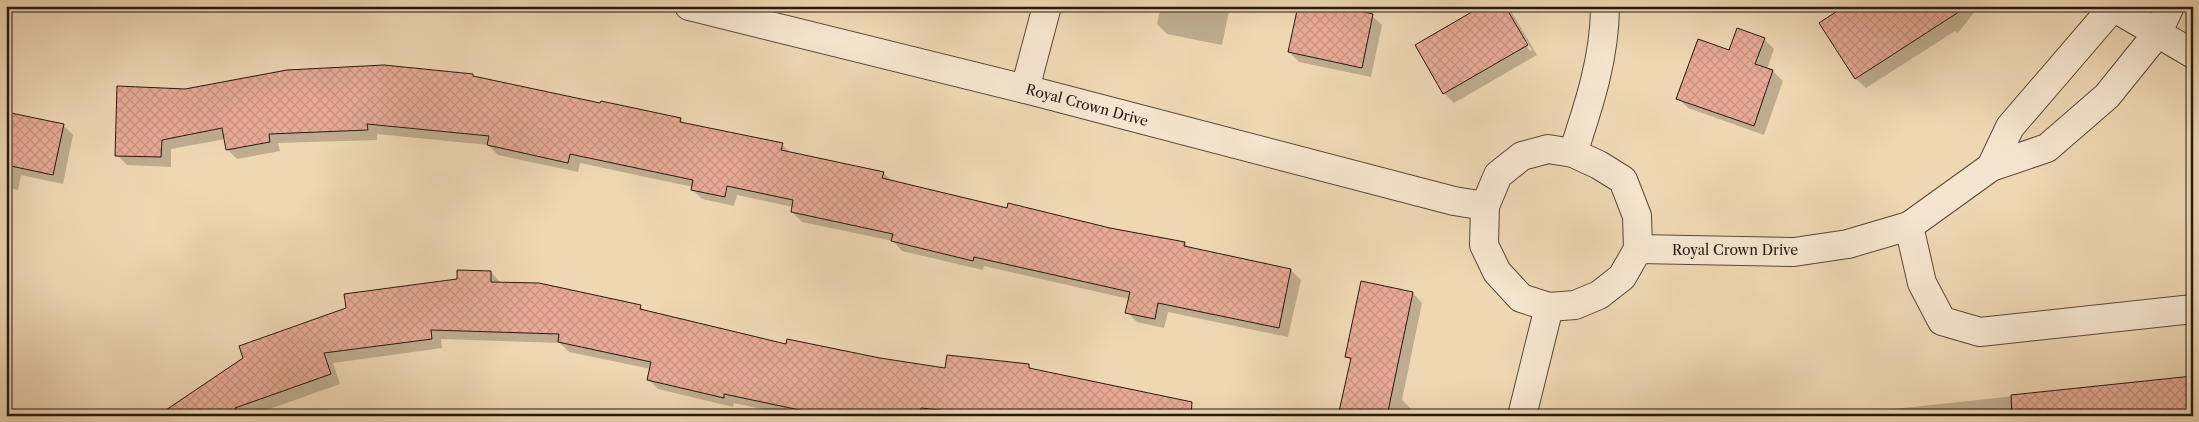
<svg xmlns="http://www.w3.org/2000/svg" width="2199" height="422" font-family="'Libre Caslon Text',serif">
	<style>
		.shadow { fill: #0003; fill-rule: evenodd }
		.building { fill: url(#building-cross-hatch); stroke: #261911 }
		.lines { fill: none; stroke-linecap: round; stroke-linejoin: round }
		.minor-casing { stroke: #58483a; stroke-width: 30 }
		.minor { stroke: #f5e5ce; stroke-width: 28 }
		.labels { text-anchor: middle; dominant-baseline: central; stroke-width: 4; stroke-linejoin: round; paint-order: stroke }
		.street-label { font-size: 14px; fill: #261911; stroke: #f5e5ce }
	</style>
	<defs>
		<pattern id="building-cross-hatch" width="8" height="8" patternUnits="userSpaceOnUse" patternTransform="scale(1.25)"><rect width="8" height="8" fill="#e8aa96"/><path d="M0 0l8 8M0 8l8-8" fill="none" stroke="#c79280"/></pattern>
	</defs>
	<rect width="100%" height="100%" fill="#efd7b4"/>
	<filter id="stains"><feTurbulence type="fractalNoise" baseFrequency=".004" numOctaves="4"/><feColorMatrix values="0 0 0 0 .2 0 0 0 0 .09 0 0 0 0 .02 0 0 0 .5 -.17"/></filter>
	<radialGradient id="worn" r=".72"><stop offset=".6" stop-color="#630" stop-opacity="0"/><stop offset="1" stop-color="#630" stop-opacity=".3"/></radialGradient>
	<!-- shadow -->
	<g class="shadow">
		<polygon points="1161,6 1230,6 1222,45 1167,34 1157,24"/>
		<path d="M1484 6H1508L1537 55 1454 103 1444 93 1416 46ZM1504 8H1507L1532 50 1530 51Z"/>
		<polygon points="1848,6 1979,6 1958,33 1955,31 1866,88 1856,79 1821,24"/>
		<polygon points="1372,16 1382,25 1371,77 1299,62 1289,52"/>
		<polygon points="1764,39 1774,49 1767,69 1773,71 1783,81 1764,135 1688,108 1678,98"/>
		<polygon points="475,78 680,119 685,124 782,145 791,153 883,173 892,181 1008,209 1185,243 1189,248 1291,270 1301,280 1288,337 1168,312 1164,328 1137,322 1127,312 1129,299 984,266 983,270 902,251 893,241 802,222 792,212 793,207 737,195 734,206 702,199 692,189 693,187 580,163 578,172 498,155 488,145 377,134 377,140 278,143 280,151 237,159 227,149 225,139 171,149 171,167 127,165 117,155 185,90"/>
		<polygon points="6,113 63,125 73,135 63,184 21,175 18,190 6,187"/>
		<polygon points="491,272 501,283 640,306 646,312 787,346 947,370 1028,365 1033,370 1148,401 1217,416 794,416 734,403 733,407 658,389 648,379 651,369 569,352 560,343 441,339 442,348 333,363 340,384 250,416 159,416 458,280"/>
		<polygon points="1413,293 1422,303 1402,400 1412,410 1411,416 1339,416 1352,362 1346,356"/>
		<polygon points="2193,377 2193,416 1865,416 1865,412"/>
	</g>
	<!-- building -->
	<g class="building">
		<polygon points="1298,6 1335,6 1373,14 1362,68 1288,52"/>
		<polygon points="1482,6 1505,6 1528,45 1443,94 1415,45"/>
		<polygon points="1845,6 1968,6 1855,79 1819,23"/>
		<polygon points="1737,28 1765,38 1755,64 1773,70 1754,126 1676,99 1698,39 1729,50"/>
		<polygon points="384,65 473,74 473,76 600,103 601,101 681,118 680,122 783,143 781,150 884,172 882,178 1007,208 1008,203 1110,228 1185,242 1184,246 1291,269 1279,328 1158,303 1155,319 1125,313 1130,292 974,257 973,261 891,241 893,234 791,212 793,200 727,186 725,197 691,190 693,180 570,154 568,163 487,145 489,136 367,124 368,130 269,134 270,142 226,150 222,128 162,140 161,157 115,156 117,86 185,89 287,70"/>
		<polygon points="6,112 64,124 53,175 6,165"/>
		<polygon points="457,270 491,271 491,282 539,283 641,305 640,309 786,344 787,339 880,358 945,368 947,355 1029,364 1029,368 1192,402 1191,416 997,416 921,408 920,416 828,416 724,394 724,398 647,380 651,362 558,342 559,334 431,330 432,339 324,353 331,374 235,408 240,416 157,416 243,358 239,346 346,308 344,294 457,279"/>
		<polygon points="1361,281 1413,292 1387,416 1338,416 1351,358 1345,357"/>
		<polygon points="2193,376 2193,416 2012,416 2011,395"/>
	</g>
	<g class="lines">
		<!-- minor casing -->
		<g class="minor-casing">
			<g id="minor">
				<polyline points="689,6 1025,89 1454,201 1485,206"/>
				<polyline points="2113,7 2193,54"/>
				<polyline points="1025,89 1047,6"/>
				<polygon points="1548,149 1573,153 1599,165 1623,180 1637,216 1638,249 1622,277 1599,295 1575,305 1549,307 1521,298 1497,272 1484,245 1485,206 1498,175 1522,156"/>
				<path d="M1573 153C1589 105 1605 57 1605 6"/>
				<polyline points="1991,167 2010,127 2114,6"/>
				<polyline points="1909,226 1922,283 1942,321 1980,332 2193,309"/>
				<polyline points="1638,249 1794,252 1848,244 1909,226 1991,167 2047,148 2107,96 2157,34 2170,6"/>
				<polyline points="1522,416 1549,307"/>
			</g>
		</g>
		<!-- minor -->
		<use href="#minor" class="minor"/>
	</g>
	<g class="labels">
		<!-- street labels -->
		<g class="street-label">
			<text transform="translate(1087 105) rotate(15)">Royal Crown Drive</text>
			<text x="1735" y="250">Royal Crown Drive</text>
		</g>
	</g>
	<!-- margin -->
	<rect width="2199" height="422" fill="none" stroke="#efd7b4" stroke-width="25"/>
	<rect x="8" y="8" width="2184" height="407" fill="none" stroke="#261911" stroke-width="2.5"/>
	<rect x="12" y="12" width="2174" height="397" fill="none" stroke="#261911"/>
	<rect width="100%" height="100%" filter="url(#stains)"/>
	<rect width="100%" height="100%" fill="url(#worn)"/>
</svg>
